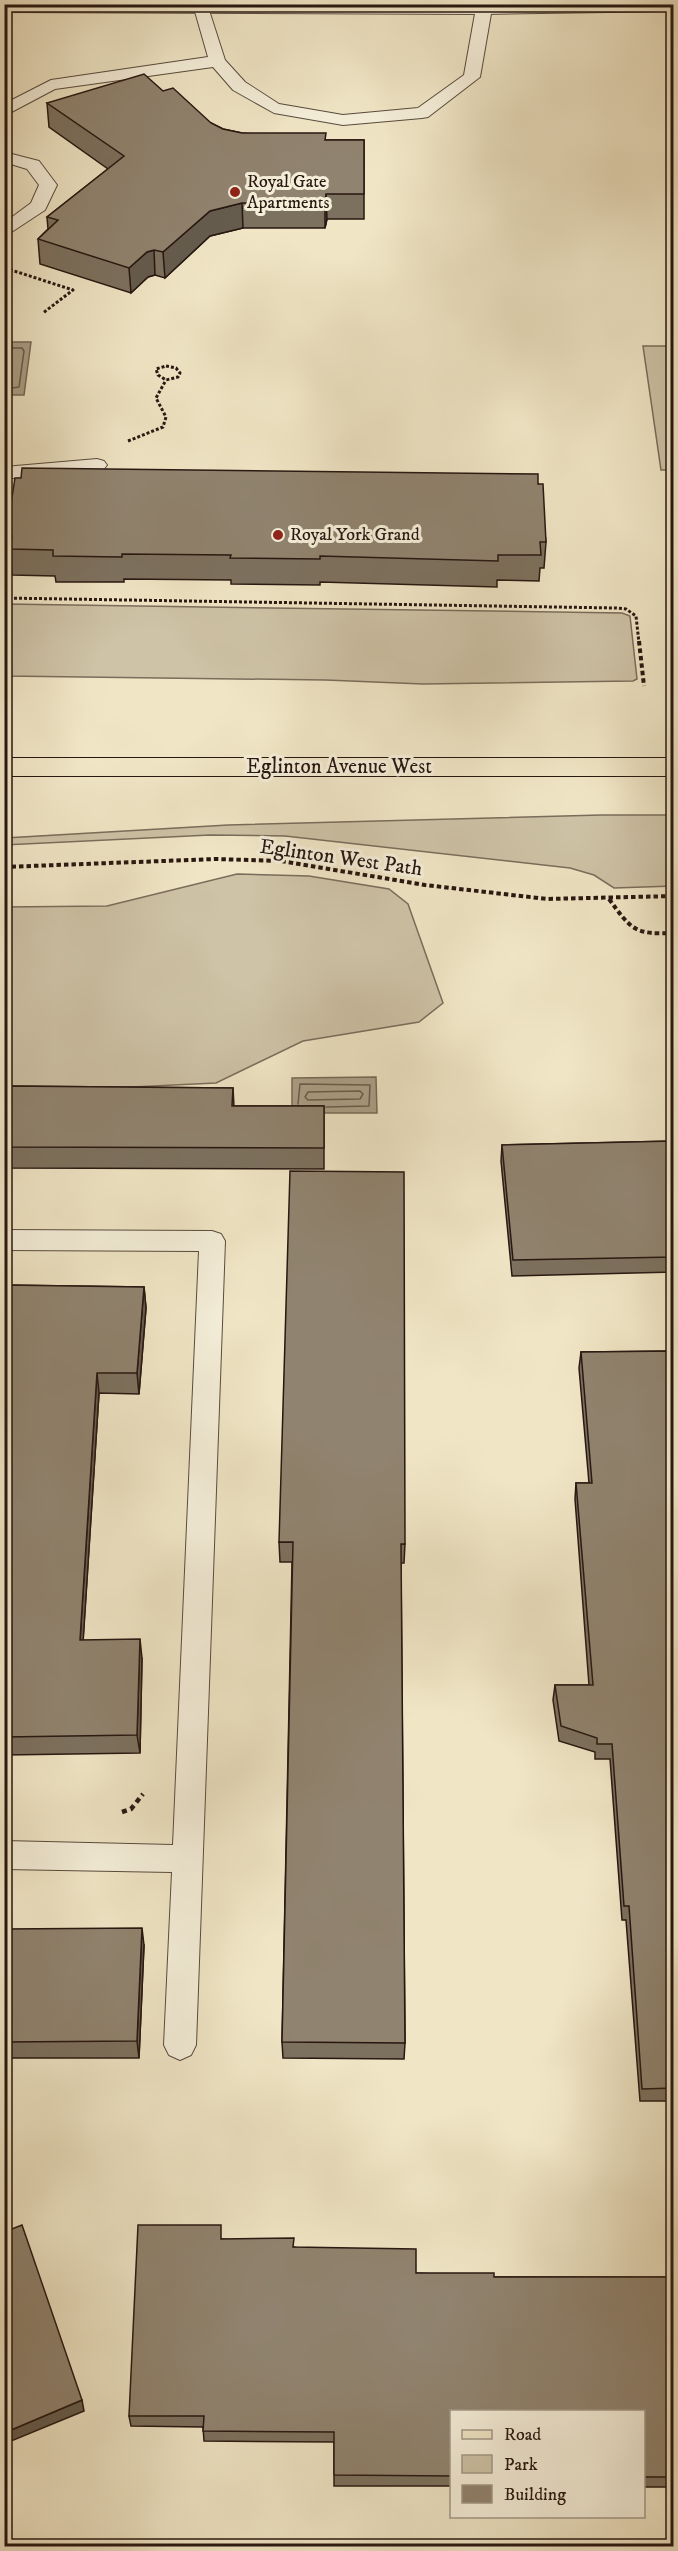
<svg xmlns="http://www.w3.org/2000/svg" width="678" height="2551" font-family="'IM FELL DW Pica',serif">
	<style>
		.green { fill: #cec3a7; stroke: #7a6d5c; stroke-width: 1.5 }
		.water { fill: #aca088; stroke: #776958; stroke-width: 1.5 }
		.lines { fill: none; stroke-linecap: round; stroke-linejoin: round }
		.shore { stroke: #6a5c4c; stroke-width: 1.5 }
		.service-casing { stroke: #594b3e; stroke-width: 2 }
		.tertiary-casing { stroke: #594b3e; stroke-width: 2 }
		.primary-casing { stroke: #271711; stroke-width: 2 }
		.path-far2 { stroke: #271711; stroke-width: 3; stroke-dasharray: 3 2; stroke-linecap: butt }
		.path-far1 { stroke: #271711; stroke-width: 4; stroke-dasharray: 4.5 3; stroke-linecap: butt }
		.path { stroke: #271711; stroke-width: 4.5; stroke-dasharray: 5 4; stroke-linecap: butt }
		.service { fill: #f5efda; fill-rule: evenodd }
		.tertiary { fill: #f5efda; fill-rule: evenodd }
		.primary { fill: #f0e6c6; fill-rule: evenodd }
		.wall { fill: #7c715f; stroke: #271711; stroke-width: 1.5 }
		.shaded-wall { fill: #655c4e; stroke: #271711; stroke-width: 1.5 }
		.building { fill: #90836f; stroke: #271711; stroke-width: 1.5 }
		.poi-dot { fill: #8f2418; stroke: #f5efda; stroke-width: 2 }
		.labels { text-anchor: middle; dominant-baseline: central; stroke-width: 6; stroke-linejoin: round; paint-order: stroke }
		.far-poi-label { font-size: 18px; fill: #271711; stroke: #f5efda; text-anchor: start }
		.street-label { font-size: 21px; fill: #271711; stroke: #f5efda }
	</style>
	<rect width="100%" height="100%" fill="#f0e6c6"/>
	<filter id="stains"><feTurbulence type="fractalNoise" baseFrequency=".00333" numOctaves="4"/><feColorMatrix values="0 0 0 0 .2 0 0 0 0 .09 0 0 0 0 .02 0 0 0 .5 -.17"/></filter>
	<radialGradient id="worn" r=".72"><stop offset=".6" stop-color="#630" stop-opacity="0"/><stop offset="1" stop-color="#630" stop-opacity=".3"/></radialGradient>
	<!-- green -->
	<g class="green">
		<polygon points="643,346 673,346 673,470 661,470"/>
		<polygon points="5,604 622,613 630,616 637,679 633,681 423,684 326,680 5,676"/>
		<polygon points="601,815 673,815 673,886 614,888 594,875 570,868 285,836 210,835 4,845 5,838 228,825"/>
		<polygon points="237,874 309,876 389,889 408,904 443,1003 419,1022 303,1041 216,1083 5,1093 4,907 107,906"/>
	</g>
	<!-- water -->
	<g class="water">
		<polygon points="5,342 31,342 24,395 5,395"/>
		<polygon points="376,1077 377,1113 292,1113 292,1078"/>
	</g>
	<g class="lines">
		<!-- shore -->
		<g class="shore">
			<polyline points="4,348 22,348 24,351 19,387 4,389"/>
			<polygon points="360,1091 363,1094 360,1099 308,1100 305,1097 308,1092"/>
			<polyline points="298,1104 300,1084 370,1085 369,1106 326,1107"/>
		</g>
		<!-- service casing -->
		<g class="service-casing">
			<g id="service">
				<polygon points="207,4 225,60 245,82 279,104 343,115 418,108 464,75 476,8 479,4 490,5 492,8 480,77 428,117 422,118 343,125 274,113 233,90 213,67 55,89 4,116 4,104 51,80 208,57 194,8 196,5"/>
				<polygon points="4,152 39,161 57,185 45,210 4,237 4,223 31,203 39,185 27,169 4,162"/>
				<polygon points="97,459 104,461 107,465 104,469 4,479 4,467"/>
				<polygon points="4,1230 212,1231 221,1234 225,1241 196,2045 191,2055 180,2060 169,2055 164,2045 172,1872 4,1869 4,1841 173,1845 199,1251 4,1250"/>
			</g>
		</g>
		<!-- tertiary casing -->
		<g class="tertiary-casing">
			<polygon id="tertiary" points="4,4 674,4 674,11 484,14 4,12"/>
		</g>
		<!-- primary casing -->
		<g class="primary-casing">
			<rect id="primary" x="4" y="758" width="670" height="18"/>
		</g>
		<!-- path-far2 -->
		<g class="path-far2">
			<polyline points="5,268 73,290 43,313"/>
			<polygon points="166,366 176,368 180,373 178,377 166,380 158,375 156,369"/>
			<polyline points="128,441 163,427 166,417 156,398 166,380"/>
			<polyline points="4,598 616,608 626,609 636,616 639,643"/>
		</g>
		<!-- path-far1 -->
		<g class="path-far1">
			<polyline points="639,641 644,686"/>
			<polyline points="4,867 216,859 281,861 425,885 547,899 674,896"/>
			<path d="M609 899C631 929 634 935 674 933"/>
		</g>
		<!-- path -->
		<polyline class="path" points="122,1812 131,1809 143,1794"/>
		<!-- service -->
		<use href="#service" class="service"/>
		<!-- tertiary -->
		<use href="#tertiary" class="tertiary"/>
		<!-- primary -->
		<use href="#primary" class="primary"/>
	</g>
	<!-- wall -->
	<g class="wall">
		<polygon points="163,91 211,123 223,129 242,133 326,140 364,140 364,219 327,219 325,228 243,228 210,236 165,278 155,275 148,277 131,293 40,264 38,239 48,229 47,217 108,169 49,127 47,103"/>
		<polygon points="538,484 546,542 544,568 540,568 539,581 497,580 497,587 320,582 320,585 231,584 231,580 124,579 124,582 56,582 55,576 12,575 11,561 9,561 6,536"/>
		<polygon points="4,1086 233,1088 234,1106 324,1106 324,1169 4,1168"/>
		<polygon points="674,1141 674,1272 512,1276 501,1161 502,1145"/>
		<polygon points="4,1285 144,1287 146,1308 139,1394 99,1393 83,1640 142,1658 140,1753 4,1755"/>
		<polygon points="674,1351 674,2101 640,2101 626,1920 622,1920 610,1759 595,1759 595,1752 559,1741 553,1700 555,1685 589,1685 575,1499 576,1483 589,1483 579,1368 581,1352"/>
		<polygon points="279,1542 405,1544 404,1563 401,1563 405,2043 404,2059 283,2058 282,2042 292,1562 280,1562"/>
		<polygon points="4,1929 144,1945 139,2058 4,2058"/>
		<polygon points="222,2239 294,2247 416,2273 494,2277 674,2277 674,2487 644,2487 644,2412 452,2412 452,2486 334,2486 334,2442 204,2441 203,2427 131,2426 129,2416"/>
	</g>
	<!-- shaded-wall -->
	<g class="shaded-wall">
		<polygon points="326,194 327,219 325,228 325,203"/>
		<polygon points="242,203 243,228 210,236 165,278 163,252 210,211"/>
		<polygon points="154,250 155,275 148,277 131,293 129,268 147,252"/>
		<polygon points="144,1287 146,1308 139,1394 137,1373"/>
		<polygon points="97,1373 99,1393 82,1659 80,1640"/>
		<polygon points="140,1639 142,1658 140,1753 137,1735"/>
		<polygon points="142,1928 144,1945 139,2058 137,2041"/>
		<polygon points="82,2400 84,2411 4,2444 4,2433"/>
	</g>
	<!-- building -->
	<g class="building">
		<polygon points="144,74 163,91 173,88 211,123 223,129 242,133 326,133 325,140 364,140 364,194 326,194 325,203 242,203 210,211 163,252 154,250 147,252 129,268 38,239 58,220 47,217 124,156 47,103"/>
		<polygon points="22,468 538,474 538,484 543,484 546,542 540,542 541,555 498,555 498,561 320,556 320,559 230,558 231,555 122,554 122,557 53,556 53,550 10,549 12,536 6,536 15,478 21,478"/>
		<polygon points="4,1086 233,1088 232,1106 324,1106 324,1148 4,1147"/>
		<polygon points="674,1141 674,1257 513,1260 502,1145"/>
		<polygon points="290,1171 404,1172 405,1544 401,1544 405,2043 282,2042 293,1542 279,1542"/>
		<polygon points="4,1285 144,1287 137,1373 97,1373 80,1640 140,1639 137,1735 4,1737"/>
		<polygon points="674,1351 674,2088 642,2089 629,1906 624,1906 612,1744 597,1744 597,1738 561,1726 555,1685 593,1685 576,1483 592,1483 581,1352"/>
		<polygon points="142,1928 137,2041 4,2042 4,1929"/>
		<polygon points="22,2225 82,2400 4,2433 4,2232"/>
		<polygon points="138,2225 221,2225 221,2239 294,2238 293,2247 416,2249 416,2273 494,2273 494,2277 674,2277 674,2477 644,2477 644,2412 452,2412 452,2476 334,2475 334,2432 203,2431 204,2416 129,2416"/>
	</g>
	<!-- markers -->
	<g class="poi-dot">
		<circle cx="235" cy="192" r="6"/>
		<circle cx="278" cy="535" r="6"/>
	</g>
	<g class="labels">
		<!-- far-poi labels -->
		<g class="far-poi-label">
			<text x="247" y="182">Royal Gate<tspan x="247" dy="21">Apartments</tspan></text>
			<text x="290" y="535">Royal York Grand</text>
		</g>
		<!-- street labels -->
		<g class="street-label">
			<text x="339" y="767">Eglinton Avenue West</text>
			<text transform="translate(341 858) rotate(8)">Eglinton West Path</text>
		</g>
	</g>
	<!-- margin -->
	<rect width="678" height="2551" fill="none" stroke="#f0e6c6" stroke-width="24"/>
	<rect x="6" y="6" width="666" height="2539" fill="none" stroke="#271711" stroke-width="3"/>
	<rect x="12" y="12" width="654" height="2527" fill="none" stroke="#271711" stroke-width="1.5"/>
	<!-- legend -->
	<rect x="450" y="2410" width="195" height="108" fill="#f5efda" stroke="#a3998a" stroke-width="1.5"/>
	<rect x="462" y="2430" width="30" height="9" fill="#f0e6c6" stroke="#a3998a" stroke-width="1.5"/>
	<text x="504" y="2440" font-size="18" fill="#271711">Road</text>
	<rect x="462" y="2455" width="30" height="18" fill="#cec3a7" stroke="#a3998a" stroke-width="1.5"/>
	<text x="504" y="2470" font-size="18" fill="#271711">Park</text>
	<rect x="462" y="2485" width="30" height="18" fill="#90836f" stroke="#a3998a" stroke-width="1.5"/>
	<text x="504" y="2500" font-size="18" fill="#271711">Building</text>
	<rect width="100%" height="100%" filter="url(#stains)"/>
	<rect width="100%" height="100%" fill="url(#worn)"/>
</svg>
